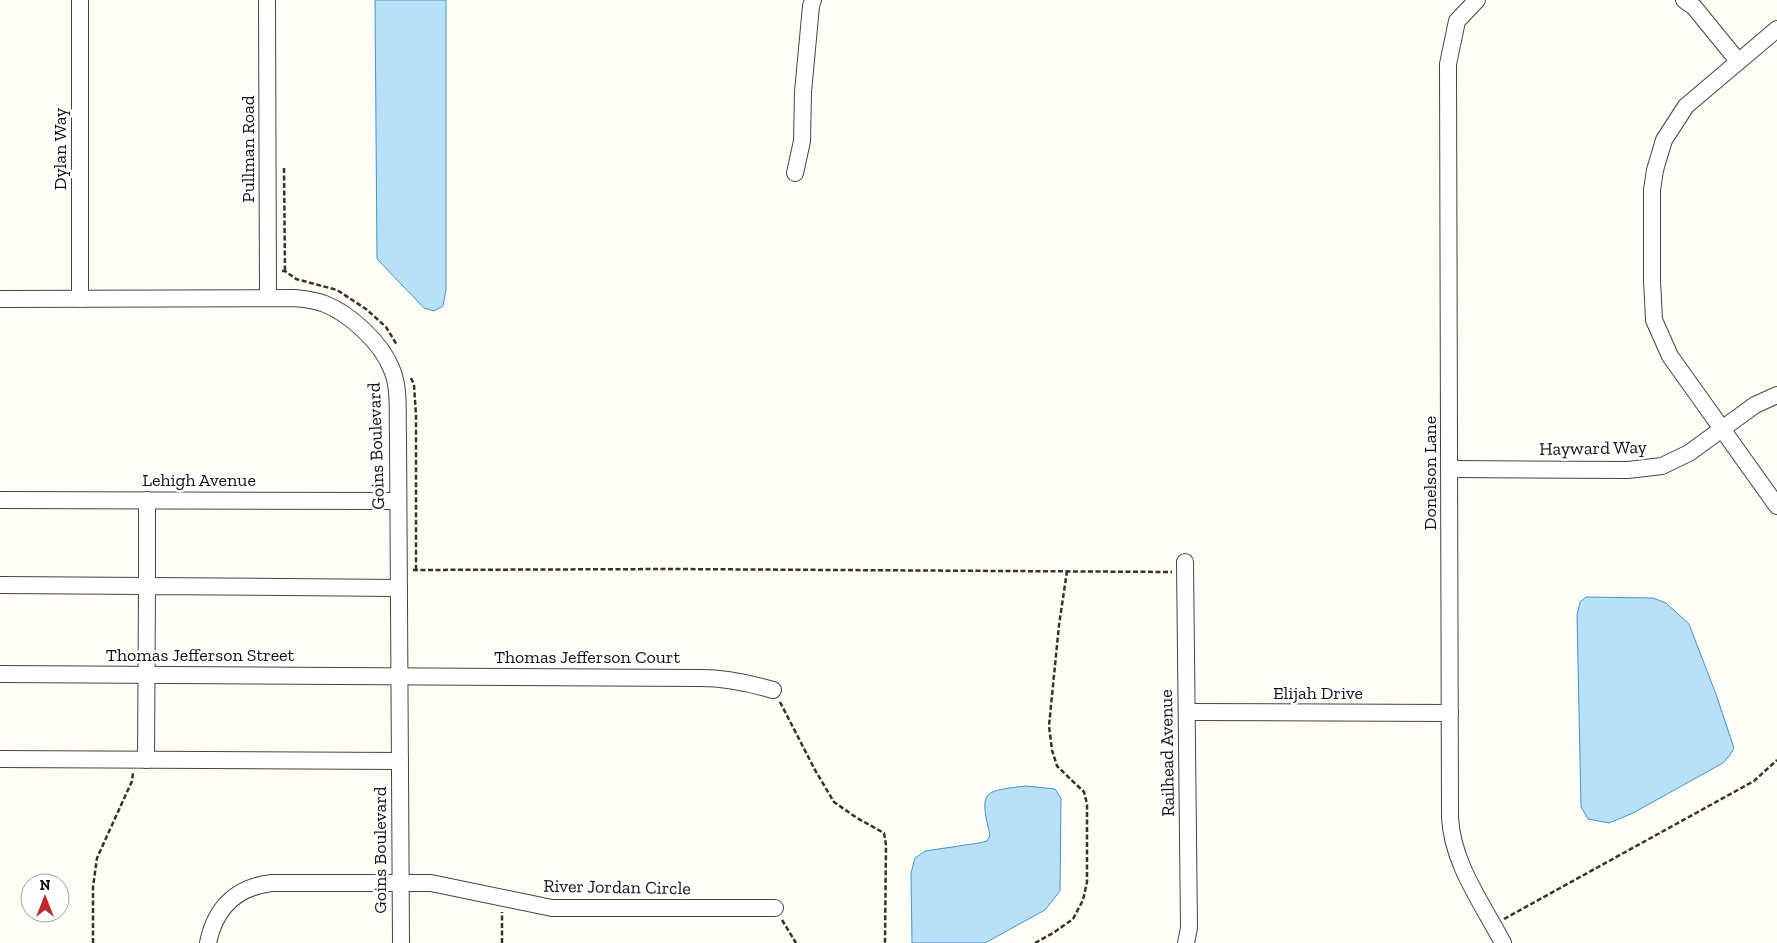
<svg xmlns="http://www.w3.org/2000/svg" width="1777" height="943" font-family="'Zilla Slab',serif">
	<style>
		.water { fill: #b9e0f7; stroke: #3f96cf }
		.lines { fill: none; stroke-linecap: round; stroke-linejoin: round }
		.minor-casing { stroke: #444; stroke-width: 18 }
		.path { stroke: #333; stroke-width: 2.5; stroke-dasharray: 5 2.5; stroke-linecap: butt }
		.minor { stroke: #fff; stroke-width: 16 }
		.labels { text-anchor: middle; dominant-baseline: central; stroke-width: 5; stroke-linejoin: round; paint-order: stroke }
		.street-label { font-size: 18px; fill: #111; stroke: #fff }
	</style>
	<rect width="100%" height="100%" fill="#fffdf5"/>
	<!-- water -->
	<g class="water">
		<polygon points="375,0 446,0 446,290 443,306 434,311 424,308 377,259"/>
		<polygon points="1586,597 1653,598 1666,603 1689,624 1717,697 1734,748 1730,755 1723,763 1633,813 1609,823 1588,819 1581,807 1577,615 1580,602"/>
		<path d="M1026 786 1055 789 1061 798 1060 891 1045 910 985 943H912L911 873 915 858 925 851 979 843 987 841 990 835C979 790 983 791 1026 786Z"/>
	</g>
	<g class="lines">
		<!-- minor casing -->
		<g class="minor-casing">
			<g id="minor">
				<polyline points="80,0 80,299"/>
				<polyline points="267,0 268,298"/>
				<path d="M1477 0 1457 21 1448 64 1450 817C1452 863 1482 903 1503 943"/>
				<polyline points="1684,0 1694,7 1738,61"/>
				<polyline points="1777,29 1686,106 1664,140 1655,170 1652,190 1652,280 1654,320 1670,356 1777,506"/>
				<polyline points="795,173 802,141 803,92 811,6 813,0"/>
				<path d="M0 299 295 298C305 299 315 300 325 304 350 314 382 343 392 370 400 389 397 414 398 435L401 943"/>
				<polyline points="1450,469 1628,470 1662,466 1689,453 1755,405 1777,395"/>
				<polyline points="0,500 398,501"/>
				<polyline points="1185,562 1189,928 1186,943"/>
				<polyline points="0,585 147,586 147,500"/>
				<path d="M0 674 701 678C726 678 749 683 773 690"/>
				<polyline points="1187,712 1450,713"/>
				<polyline points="0,759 400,761"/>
				<polyline points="146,760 147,586 399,588"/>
				<path d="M208 943C215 908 236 887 272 883H431L552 908H775"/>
			</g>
		</g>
		<!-- path -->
		<g class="path">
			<polyline points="284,168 285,271"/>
			<polyline points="282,271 285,271 296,279 337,290 366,309 386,327 397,345"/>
			<polyline points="411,378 414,385 416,415 416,570"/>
			<polyline points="413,570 672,569 1172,572"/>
			<polyline points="780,702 815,770 834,802 857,818 884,833 886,845 885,943"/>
			<polyline points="1504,919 1754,781 1777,760"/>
			<polyline points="782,920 796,943"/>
			<polyline points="93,943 93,887 97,858 132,781 133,773"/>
			<polyline points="502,943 502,912"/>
			<polyline points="1035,943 1053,933 1073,919 1083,900 1087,882 1087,804 1084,792 1057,766 1052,750 1049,726 1059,625 1067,571"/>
		</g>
		<!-- minor -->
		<use href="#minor" class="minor"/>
	</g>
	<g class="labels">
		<!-- street labels -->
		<g class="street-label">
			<text transform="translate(60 149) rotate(-90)">Dylan Way</text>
			<text transform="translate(248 149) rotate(-90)">Pullman Road</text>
			<text transform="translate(376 446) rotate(-92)">Goins Boulevard</text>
			<text transform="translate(1593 448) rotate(-1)">Hayward Way</text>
			<text transform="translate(1430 473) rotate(-90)">Donelson Lane</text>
			<text x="199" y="480">Lehigh Avenue</text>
			<text x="200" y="655">Thomas Jefferson Street</text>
			<text x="587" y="657">Thomas Jefferson Court</text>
			<text x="1318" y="693">Elijah Drive</text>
			<text transform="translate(1167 753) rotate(-91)">Railhead Avenue</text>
			<text transform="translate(380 850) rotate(-90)">Goins Boulevard</text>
			<text transform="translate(617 887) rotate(1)">River Jordan Circle</text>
		</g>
	</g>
	<!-- north arrow -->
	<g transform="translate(45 898)"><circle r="24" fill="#ffffff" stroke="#a0a0a0"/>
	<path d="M0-4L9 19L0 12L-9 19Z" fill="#c4262e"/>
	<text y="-8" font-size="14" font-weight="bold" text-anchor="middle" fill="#111111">N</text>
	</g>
</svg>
